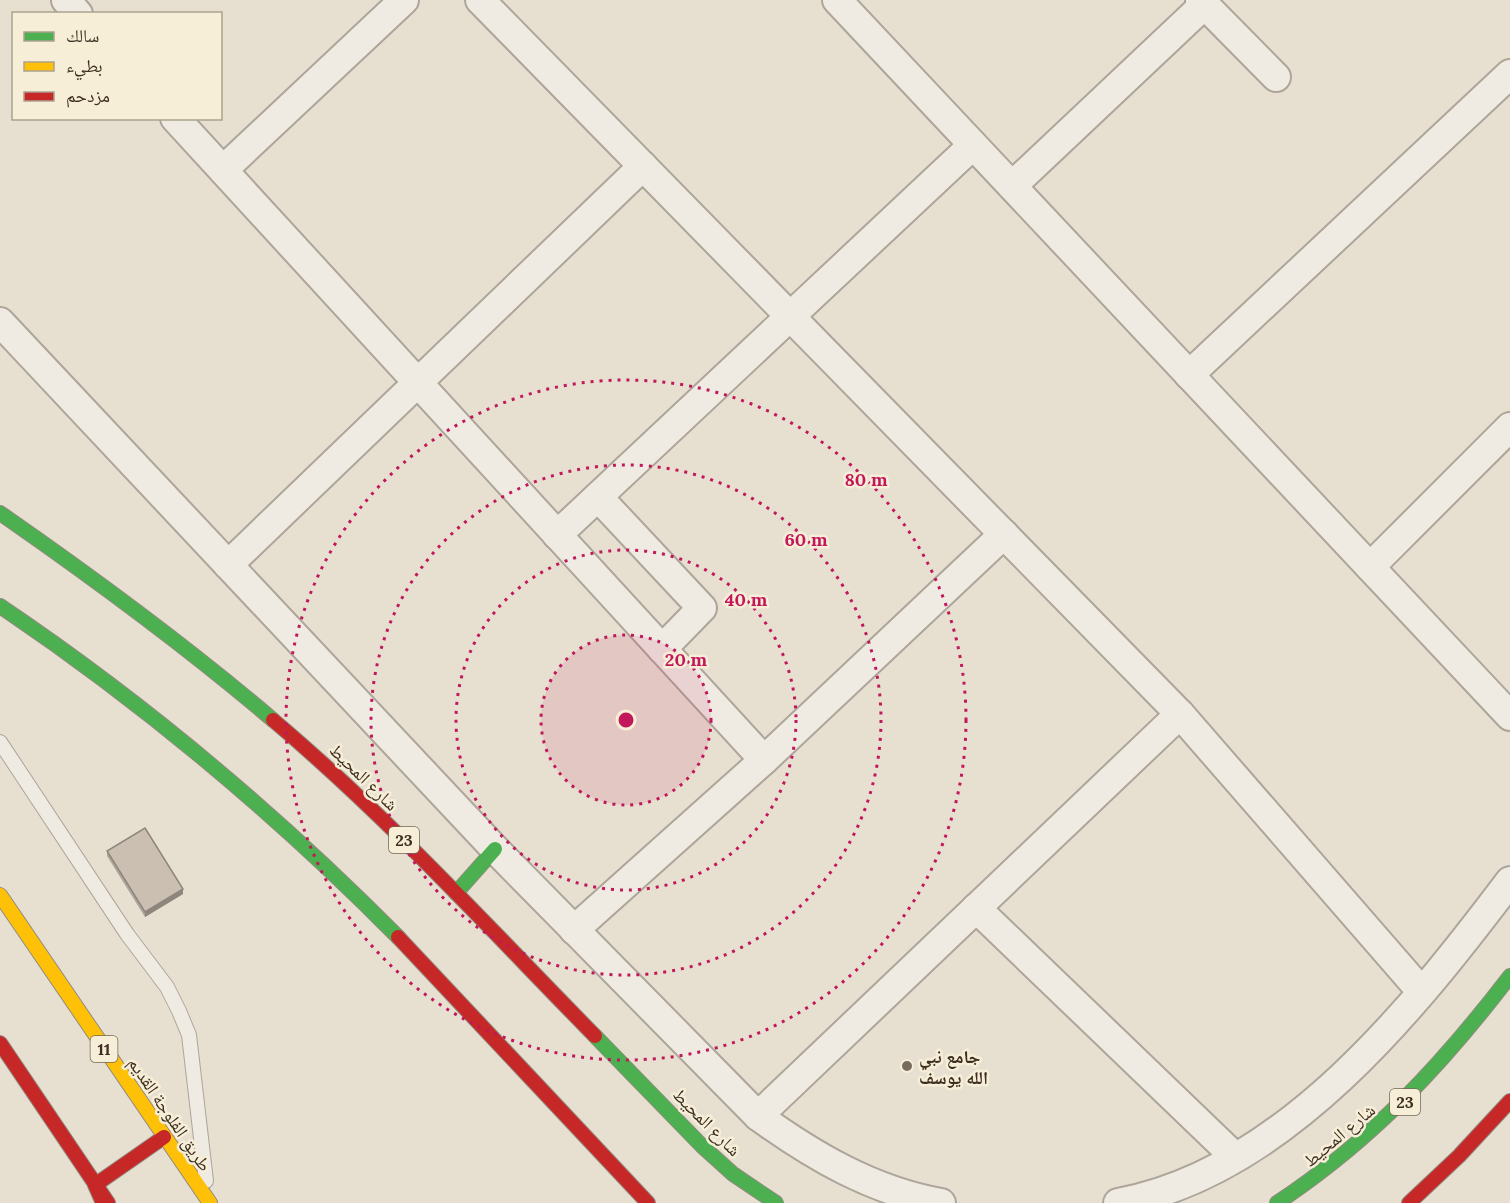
<svg xmlns="http://www.w3.org/2000/svg" width="1510" height="1203" font-family="Lora,'Noto Naskh Arabic',serif">
	<style>
		.lines { fill: none; stroke-linecap: round; stroke-linejoin: round }
		.lane-casing { stroke: #ada599; stroke-width: 16 }
		.street-casing { stroke: #ada599; stroke-width: 32 }
		.fast-casing { stroke: #928b80; stroke-width: 16 }
		.slow-casing { stroke: #928b80; stroke-width: 16 }
		.jam-casing { stroke: #928b80; stroke-width: 16 }
		.lane { stroke: #efebe3; stroke-width: 14 }
		.street { stroke: #efebe3; stroke-width: 28 }
		.fast { stroke: #4caf50; stroke-width: 14 }
		.slow { stroke: #ffc107; stroke-width: 14 }
		.jam { stroke: #c62828; stroke-width: 14 }
		.wall { fill: #afa499 }
		.shaded-wall { fill: #8e867d }
		.building { fill: #cbbfb2; stroke: #8e867d; stroke-width: 1.5 }
		.ring { fill: none; stroke: #c2185b; stroke-width: 3; stroke-dasharray: 3 6 }
		.poi-dot { fill: #786c5e; stroke: #f7eed8; stroke-width: 2 }
		.labels { text-anchor: middle; dominant-baseline: central; stroke-width: 5; stroke-linejoin: round; paint-order: stroke }
		.shield { fill: #f7eed8; stroke: #756857; stroke-width: 1.5 }
		.shield-label { font-size: 16px; font-weight: bold; fill: #3d2e20 }
		.street-label { font-size: 18px; fill: #3d2e20; stroke: #f7eed8 }
		.poi-label { font-size: 18px; font-weight: bold; fill: #3d2e20; stroke: #f7eed8; text-anchor: start }
		.centre { fill: #c2185b; stroke: #f7eed8; stroke-width: 3 }
		.ring-label { font-size: 18px; text-anchor: middle; font-weight: bold; fill: #c2185b; stroke: #f7eed8; stroke-width: 5; stroke-linejoin: round; paint-order: stroke }
	</style>
	<rect width="100%" height="100%" fill="#e7e0d1"/>
	<g class="lines">
		<!-- lane casing -->
		<g class="lane-casing">
			<polyline id="lane" points="0,742 127,934 167,987 179,1011 189,1035 206,1181"/>
		</g>
		<!-- street casing -->
		<g class="street-casing">
			<g id="street">
				<polyline points="66,0 78,14"/>
				<polyline points="480,0 1180,714 1421,991"/>
				<polyline points="837,0 1510,716"/>
				<polyline points="1200,0 1276,77"/>
				<polyline points="175,118 764,760"/>
				<polyline points="223,170 404,0"/>
				<polyline points="1012,186 1205,4"/>
				<path d="M0 322 495 849 758 1116C813 1156 873 1191 941 1203"/>
				<polyline points="1189,375 1510,74"/>
				<polyline points="598,497 702,608 662,649"/>
				<polyline points="557,535 973,145"/>
				<polyline points="228,565 643,166"/>
				<polyline points="1370,567 1510,427"/>
				<polyline points="976,908 1235,1157"/>
				<polyline points="574,930 764,760 1004,534"/>
				<polyline points="758,1116 1180,714"/>
				<path d="M1118 1203C1284 1173 1414 1008 1510 881"/>
			</g>
		</g>
		<!-- fast casing -->
		<g class="fast-casing">
			<g id="fast">
				<path d="M0 513C95 579 185 645 273 720"/>
				<path d="M0 606C144 703 276 814 398 937"/>
				<polyline points="456,893 495,849"/>
				<polyline points="595,1036 702,1146 733,1174 776,1203"/>
				<path d="M1277 1203C1372 1140 1441 1066 1510 976"/>
			</g>
		</g>
		<!-- slow casing -->
		<g class="slow-casing">
			<polyline id="slow" points="0,895 210,1203"/>
		</g>
		<!-- jam casing -->
		<g class="jam-casing">
			<g id="jam">
				<path d="M273 720C388 817 490 929 595 1036"/>
				<polyline points="398,937 648,1203"/>
				<polyline points="0,1043 108,1203"/>
				<polyline points="103,1203 95,1185 164,1137"/>
				<polyline points="1409,1203 1459,1156 1510,1101"/>
			</g>
		</g>
		<!-- lane -->
		<use href="#lane" class="lane"/>
		<!-- street -->
		<use href="#street" class="street"/>
		<!-- fast -->
		<use href="#fast" class="fast"/>
		<!-- slow -->
		<use href="#slow" class="slow"/>
		<!-- jam -->
		<use href="#jam" class="jam"/>
	</g>
	<!-- wall -->
	<polygon class="wall" points="107,851 183,894 145,917 107,856"/>
	<!-- shaded-wall -->
	<polygon class="shaded-wall" points="183,889 183,894 145,917 145,912"/>
	<!-- building -->
	<polygon class="building" points="145,828 183,889 145,912 107,851"/>
	<!-- distance rings -->
	<circle cx="626" cy="720" r="85" fill="#c2185b" fill-opacity=".12"/>
	<g class="ring">
		<circle cx="626" cy="720" r="85"/>
		<circle cx="626" cy="720" r="170"/>
		<circle cx="626" cy="720" r="255"/>
		<circle cx="626" cy="720" r="340"/>
	</g>
	<!-- markers -->
	<circle class="poi-dot" cx="907" cy="1066" r="6"/>
	<g class="labels">
		<!-- shield labels -->
		<g class="shield">
			<rect x="389" y="827" width="30" height="26" rx="4.5"/>
			<rect x="90.5" y="1036" width="27" height="26" rx="4.5"/>
			<rect x="1390" y="1089" width="30" height="26" rx="4.5"/>
		</g>
		<g class="shield-label">
			<text x="404" y="840">23</text>
			<text x="104" y="1049">11</text>
			<text x="1405" y="1102">23</text>
		</g>
		<!-- street labels -->
		<g class="street-label">
			<text transform="translate(364 777) rotate(44)">شارع المحيط</text>
			<text transform="translate(170 1114) rotate(56)">طريق الفلوجة القديم</text>
			<text transform="translate(707 1122) rotate(45)">شارع المحيط</text>
			<text transform="translate(1339 1135) rotate(-40)">شارع المحيط</text>
		</g>
		<!-- poi labels -->
		<g class="poi-label">
			<text x="919" y="1056">جامع نبي<tspan x="919" dy="21">الله يوسف</tspan></text>
		</g>
	</g>
	<circle cx="626" cy="720" r="9" class="centre"/>
	<g class="ring-label">
		<text x="866" y="486">80 m</text>
		<text x="806" y="546">60 m</text>
		<text x="746" y="606">40 m</text>
		<text x="686" y="666">20 m</text>
	</g>
	<!-- legend -->
	<rect x="12" y="12" width="210" height="108" fill="#f7eed8" stroke="#ada18e" stroke-width="1.5"/>
	<rect x="24" y="32" width="30" height="9" fill="#4caf50" stroke="#ada18e" stroke-width="1.5"/>
	<text x="66" y="42" font-size="18" fill="#3d2e20">سالك</text>
	<rect x="24" y="62" width="30" height="9" fill="#ffc107" stroke="#ada18e" stroke-width="1.5"/>
	<text x="66" y="72" font-size="18" fill="#3d2e20">بطيء</text>
	<rect x="24" y="92" width="30" height="9" fill="#c62828" stroke="#ada18e" stroke-width="1.5"/>
	<text x="66" y="102" font-size="18" fill="#3d2e20">مزدحم</text>
</svg>
